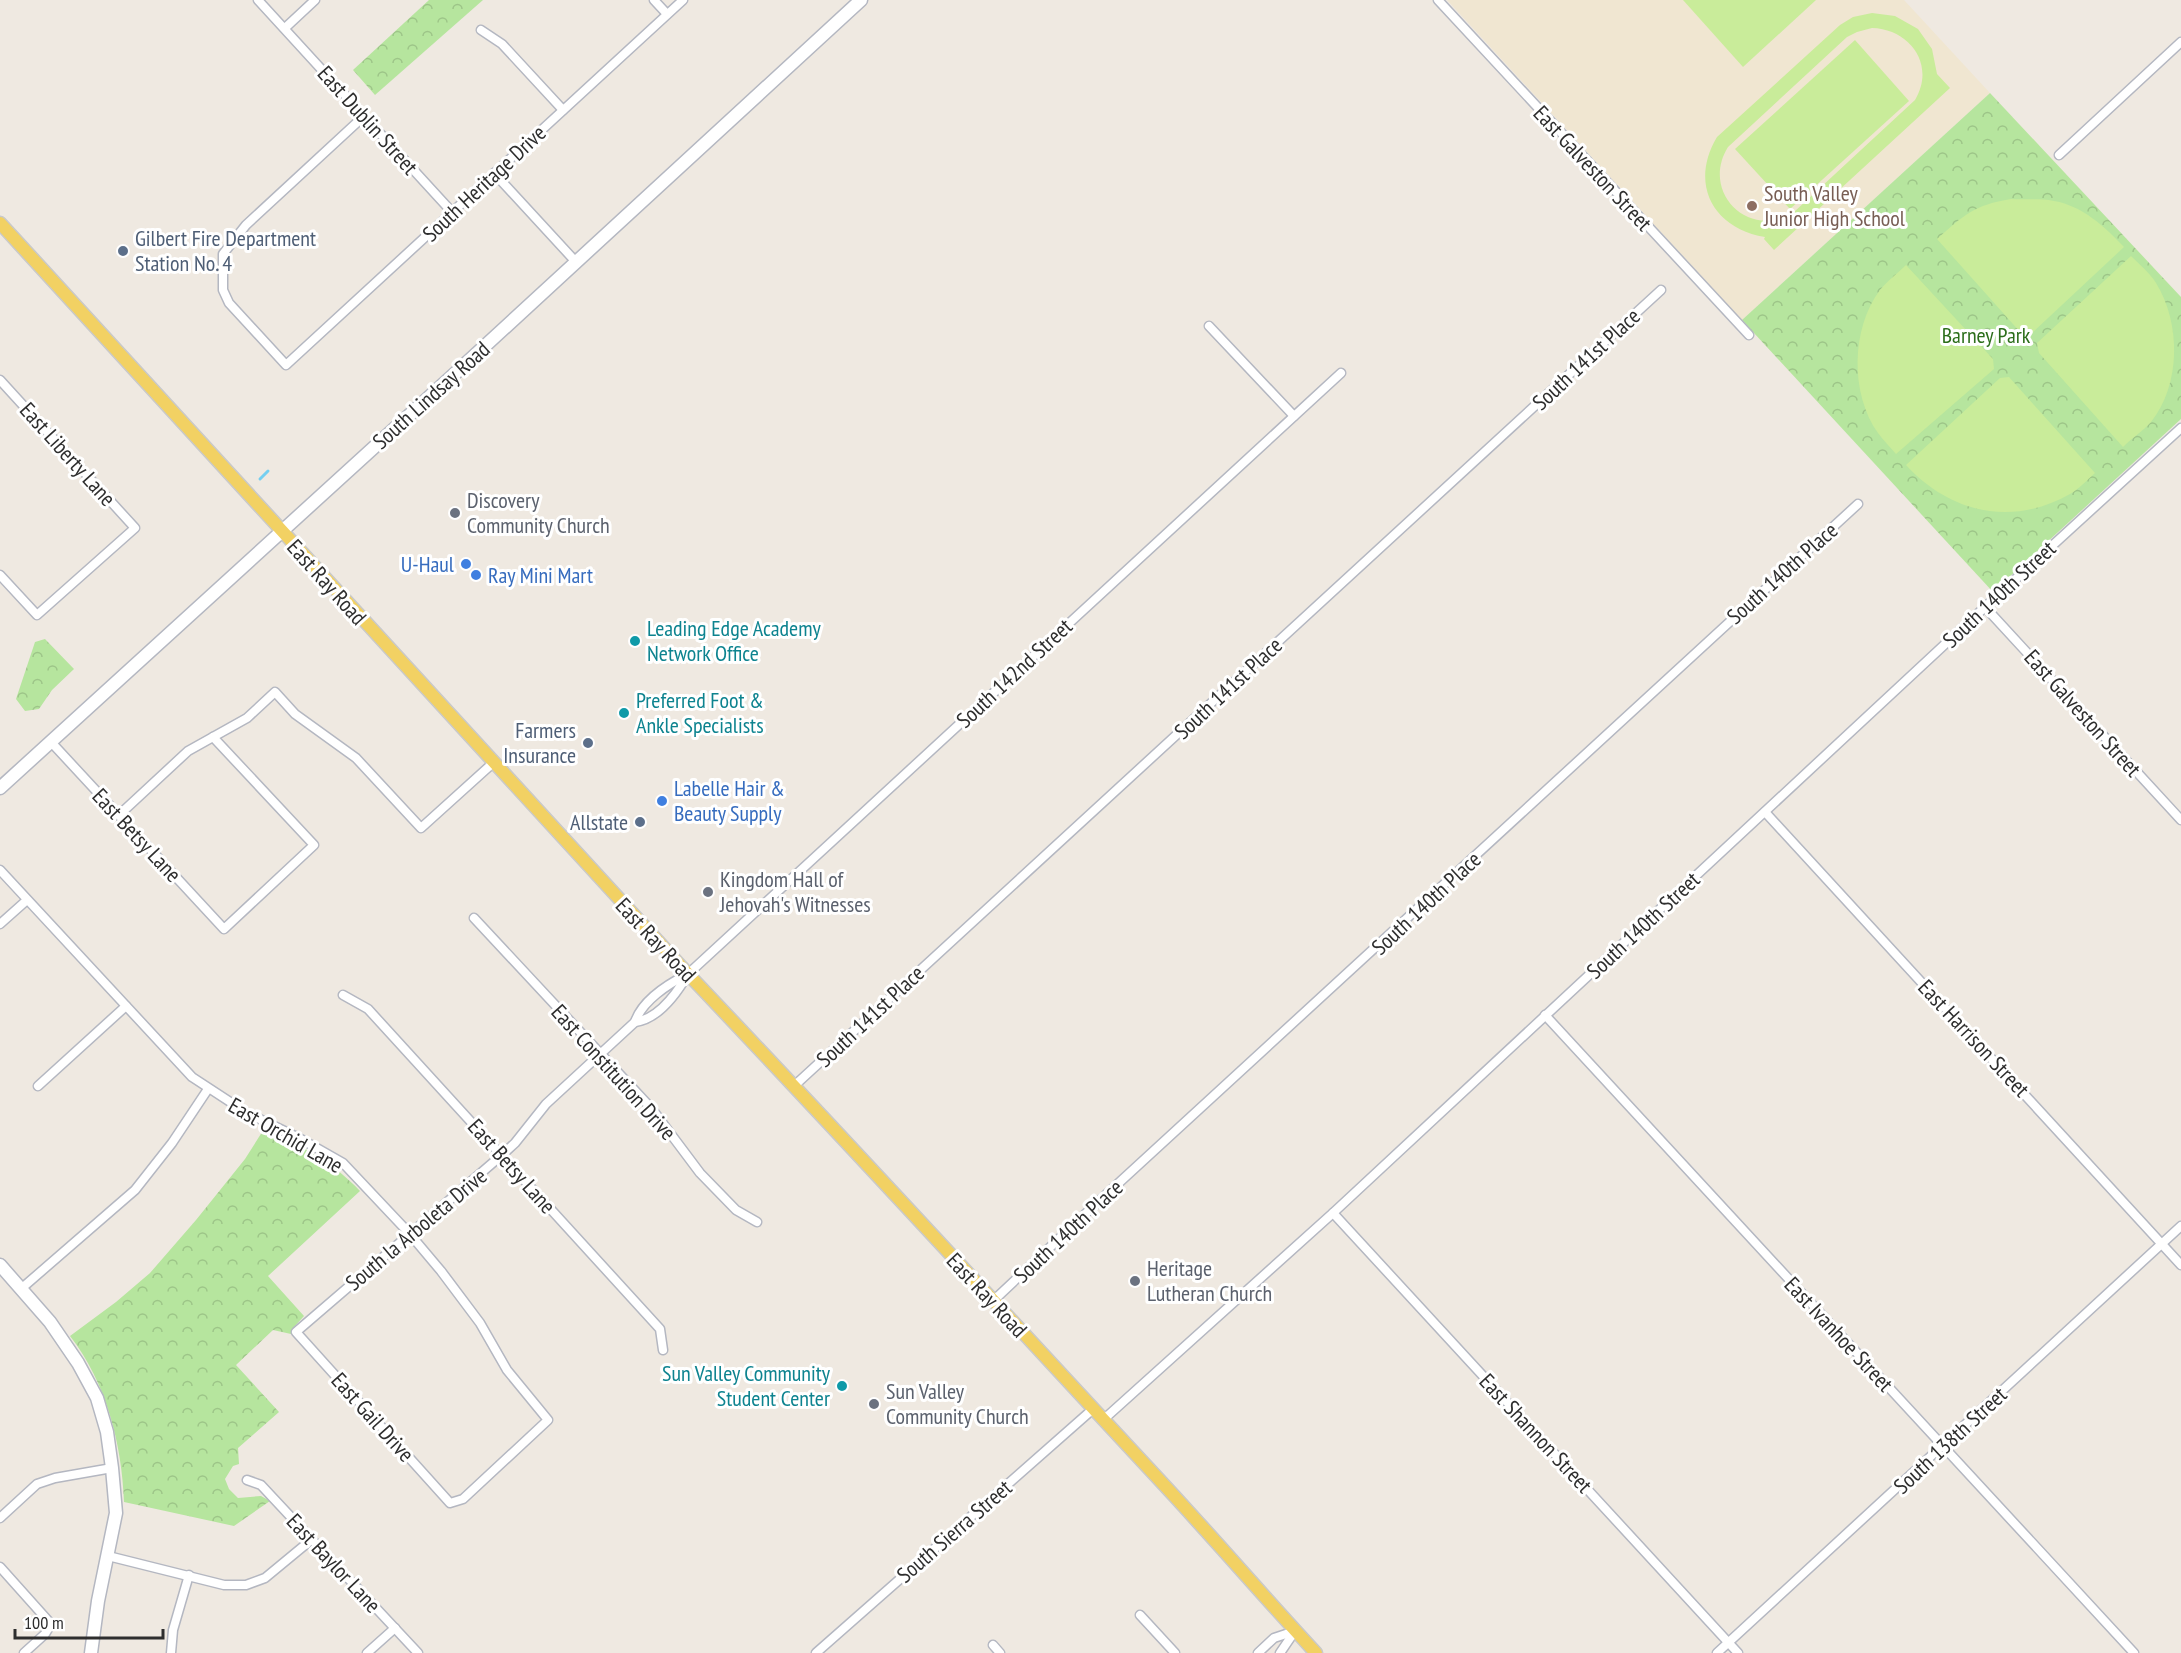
<svg xmlns="http://www.w3.org/2000/svg" width="2181" height="1653" font-family="'PT Sans Narrow',sans-serif">
	<style>
		.education { fill: #f0e6d1 }
		.park { fill: url(#park-crowns) }
		.pitch { fill: #c9ec9a; fill-rule: evenodd }
		.lines { fill: none; stroke-linecap: round; stroke-linejoin: round }
		.stream { stroke: #75cff0; stroke-width: 3 }
		.street-casing { stroke: #b4b7c1; stroke-width: 11 }
		.secondary-casing { stroke: #b4b7c1; stroke-width: 15 }
		.primary-casing { stroke: #c9c9c9; stroke-width: 15 }
		.street { stroke: #fff; stroke-width: 8 }
		.secondary { stroke: #fff; stroke-width: 12 }
		.primary { stroke: #f2d163; stroke-width: 12 }
		.education-dot { fill: #8d6e63; stroke: #fff; stroke-width: 2 }
		.service-dot { fill: #5c6f8a; stroke: #fff; stroke-width: 2 }
		.worship-dot { fill: #6b7280; stroke: #fff; stroke-width: 2 }
		.shop-dot { fill: #3f7fe0; stroke: #fff; stroke-width: 2 }
		.culture-dot { fill: #0f9aa8; stroke: #fff; stroke-width: 2 }
		.labels { text-anchor: middle; dominant-baseline: central; stroke-width: 6; stroke-linejoin: round; paint-order: stroke }
		.street-label { font-size: 22px; fill: #2e2e2e; stroke: #fff }
		.education-label { font-size: 22px; fill: #785e54; stroke: #fff; text-anchor: start }
		.service-label { font-size: 22px; fill: #4e5e75; stroke: #fff; text-anchor: end }
		.park-label { font-size: 22px; fill: #2c6e1b; stroke: #fff }
		.worship-label { font-size: 22px; fill: #5b616d; stroke: #fff; text-anchor: start }
		.shop-label { font-size: 22px; fill: #366cbe; stroke: #fff; text-anchor: start }
		.culture-label { font-size: 22px; fill: #0d838f; stroke: #fff; text-anchor: start }
	</style>
	<defs>
		<pattern id="park-crowns" width="20" height="18" patternUnits="userSpaceOnUse" patternTransform="scale(1.5)"><rect width="20" height="18" fill="#b6e59e"/><path d="M2 6a3 3 0 1 1 6 0M12 15a3 3 0 1 1 6 0" fill="none" stroke="#9dc588"/></pattern>
	</defs>
	<rect width="100%" height="100%" fill="#efe9e1"/>
	<!-- education -->
	<polygon class="education" points="1447,0 1904,0 1990,93 1742,320"/>
	<!-- park -->
	<g class="park">
		<polygon points="429,0 483,0 375,95 353,70"/>
		<polygon points="1990,93 2181,297 2181,419 1993,592 1742,320"/>
		<polygon points="45,639 74,669 52,690 39,709 25,711 16,699 35,642"/>
		<path d="M264 1129C300 1144 334 1163 360 1191L268 1276 304 1316 294 1327 291 1334 273 1330 236 1365 279 1412 238 1448 239 1464 233 1466 225 1479 229 1489 238 1498 261 1496 270 1501 234 1526 124 1502C122 1444 106 1382 70 1336L116 1302 150 1273 196 1220 245 1159Z"/>
	</g>
	<!-- pitch -->
	<g class="pitch">
		<polygon points="1683,0 1816,0 1743,67"/>
		<path d="M1872 13 1895 16 1918 29 1932 49 1937 74 1950 88 1774 250 1764 239 1765 237C1713 228 1689 184 1717 137L1840 25 1853 17ZM1872 28C1910 29 1936 65 1915 100L1794 212C1749 241 1700 192 1728 147L1847 37 1857 32Z"/>
		<polygon points="1855,40 1909,101 1790,209 1735,149"/>
		<path d="M2011 199C2025 200 2040 198 2054 201 2083 206 2105 227 2124 247L2031 334 2021 333 1937 239C1964 215 1974 205 2011 199Z"/>
		<path d="M2131 256C2139 264 2150 273 2156 283 2181 323 2181 385 2151 422 2143 431 2132 438 2123 447L2039 353 2037 343Z"/>
		<path d="M1906 265 1993 359 1994 369 1896 454C1890 447 1883 440 1878 433 1850 394 1851 328 1880 290 1887 281 1898 273 1906 265Z"/>
		<path d="M2009 377 2095 473C2087 480 2079 489 2070 494 2012 527 1950 513 1906 465L2000 378Z"/>
	</g>
	<g class="lines">
		<!-- stream -->
		<polyline class="stream" points="260,479 268,471"/>
		<!-- street casing -->
		<g class="street-casing">
			<g id="street">
				<polyline points="258,0 452,212"/>
				<polyline points="654,0 667,14"/>
				<polyline points="1438,0 1749,335"/>
				<polyline points="285,28 315,0"/>
				<polyline points="481,30 502,44 563,110"/>
				<polyline points="364,116 246,225 223,254 223,290 229,303 286,365 683,0"/>
				<polyline points="2059,155 2181,42"/>
				<polyline points="494,173 576,262"/>
				<polyline points="1209,326 1294,416"/>
				<polyline points="0,380 135,528 37,615 0,575"/>
				<polyline points="1985,607 2181,820"/>
				<polyline points="51,742 224,929 314,845 213,737"/>
				<polyline points="1765,812 2181,1265"/>
				<polyline points="119,815 188,751 247,718 275,692 295,714 356,758 421,828 493,763"/>
				<path d="M0 870 192 1077 247 1113 299 1138 343 1163 409 1233 441 1271 480 1323 507 1370 548 1420 463 1499 450 1503 296 1332 503 1154 515 1143 546 1104 635 1022C642 1001 668 984 688 974L1341 373"/>
				<polyline points="474,918 652,1109 700,1173 736,1210 757,1222"/>
				<polyline points="0,924 27,900"/>
				<polyline points="343,995 368,1009 660,1329 663,1350"/>
				<polyline points="1545,1015 2134,1653"/>
				<path d="M635 1022C658 1019 677 993 688 974"/>
				<polyline points="38,1086 126,1006"/>
				<polyline points="794,1086 1661,290"/>
				<polyline points="1333,1213 1738,1653"/>
				<polyline points="22,1288 135,1190 172,1143 208,1089"/>
				<polyline points="993,1301 1098,1202 1858,504"/>
				<polyline points="1103,1420 1333,1213 1985,607 2181,428"/>
				<polyline points="247,1480 261,1485 418,1653"/>
				<polyline points="0,1518 37,1484 55,1478 112,1468"/>
				<polyline points="108,1556 224,1585 246,1585 265,1578 311,1540"/>
				<polyline points="0,1567 51,1624 45,1634 24,1653"/>
				<polyline points="1140,1615 1175,1653"/>
				<polyline points="993,1645 1000,1653"/>
				<polyline points="171,1653 173,1630 189,1575"/>
				<polyline points="367,1653 395,1628"/>
				<polyline points="816,1653 1093,1409"/>
				<polyline points="1258,1653 1274,1638 1295,1631"/>
				<polyline points="1280,1653 1295,1631"/>
				<polyline points="1717,1653 2181,1226"/>
			</g>
		</g>
		<!-- secondary casing -->
		<g class="secondary-casing">
			<g id="secondary">
				<polyline points="0,788 449,379 861,0"/>
				<polyline points="0,1265 50,1322 78,1363 97,1398 107,1432 112,1468 116,1513 98,1601 91,1653"/>
			</g>
		</g>
		<!-- primary casing -->
		<g class="primary-casing">
			<path id="primary" d="M0 223 688 974C849 1143 1007 1316 1166 1487 1217 1542 1265 1598 1316 1653"/>
		</g>
		<!-- street -->
		<use href="#street" class="street"/>
		<!-- secondary -->
		<use href="#secondary" class="secondary"/>
		<!-- primary -->
		<use href="#primary" class="primary"/>
	</g>
	<!-- markers -->
	<circle class="education-dot" cx="1752" cy="206" r="6"/>
	<g class="service-dot">
		<circle cx="123" cy="251" r="6"/>
		<circle cx="588" cy="743" r="6"/>
		<circle cx="640" cy="822" r="6"/>
	</g>
	<g class="worship-dot">
		<circle cx="455" cy="513" r="6"/>
		<circle cx="708" cy="892" r="6"/>
		<circle cx="1135" cy="1281" r="6"/>
		<circle cx="874" cy="1404" r="6"/>
	</g>
	<g class="shop-dot">
		<circle cx="466" cy="564" r="6"/>
		<circle cx="476" cy="575" r="6"/>
		<circle cx="662" cy="801" r="6"/>
	</g>
	<g class="culture-dot">
		<circle cx="635" cy="641" r="6"/>
		<circle cx="624" cy="713" r="6"/>
		<circle cx="842" cy="1386" r="6"/>
	</g>
	<g class="labels">
		<!-- street labels -->
		<g class="street-label">
			<text transform="translate(368 120) rotate(48)">East Dublin Street</text>
			<text transform="translate(1593 168) rotate(47)">East Galveston Street</text>
			<text transform="translate(484 183) rotate(-43)">South Heritage Drive</text>
			<text transform="translate(1586 359) rotate(-43)">South 141st Place</text>
			<text transform="translate(431 395) rotate(-42)">South Lindsay Road</text>
			<text transform="translate(68 454) rotate(48)">East Liberty Lane</text>
			<text transform="translate(1782 573) rotate(-42)">South 140th Place</text>
			<text transform="translate(327 582) rotate(48)">East Ray Road</text>
			<text transform="translate(1999 594) rotate(-43)">South 140th Street</text>
			<text transform="translate(1014 673) rotate(-43)">South 142nd Street</text>
			<text transform="translate(1228 688) rotate(-43)">South 141st Place</text>
			<text transform="translate(2083 713) rotate(48)">East Galveston Street</text>
			<text transform="translate(137 835) rotate(47)">East Betsy Lane</text>
			<text transform="translate(1426 903) rotate(-43)">South 140th Place</text>
			<text transform="translate(1643 925) rotate(-43)">South 140th Street</text>
			<text transform="translate(656 940) rotate(47)">East Ray Road</text>
			<text transform="translate(870 1016) rotate(-43)">South 141st Place</text>
			<text transform="translate(1974 1038) rotate(47)">East Harrison Street</text>
			<text transform="translate(614 1072) rotate(48)">East Constitution Drive</text>
			<text transform="translate(286 1135) rotate(30)">East Orchid Lane</text>
			<text transform="translate(512 1166) rotate(48)">East Betsy Lane</text>
			<text transform="translate(416 1229) rotate(-40)">South la Arboleta Drive</text>
			<text transform="translate(1068 1231) rotate(-43)">South 140th Place</text>
			<text transform="translate(987 1295) rotate(47)">East Ray Road</text>
			<text transform="translate(1839 1334) rotate(47)">East Ivanhoe Street</text>
			<text transform="translate(373 1417) rotate(48)">East Gail Drive</text>
			<text transform="translate(1536 1433) rotate(47)">East Shannon Street</text>
			<text transform="translate(1950 1440) rotate(-43)">South 138th Street</text>
			<text transform="translate(954 1531) rotate(-41)">South Sierra Street</text>
			<text transform="translate(334 1563) rotate(47)">East Baylor Lane</text>
		</g>
		<!-- education labels -->
		<g class="education-label">
			<text x="1764" y="193">South Valley<tspan x="1764" dy="25">Junior High School</tspan></text>
		</g>
		<!-- service labels -->
		<g class="service-label">
			<text x="135" y="238" text-anchor="start">Gilbert Fire Department<tspan x="135" dy="25">Station No. 4</tspan></text>
			<text x="576" y="730">Farmers<tspan x="576" dy="25">Insurance</tspan></text>
			<text x="628" y="822">Allstate</text>
		</g>
		<!-- park labels -->
		<g class="park-label">
			<text x="1986" y="335">Barney Park</text>
		</g>
		<!-- worship labels -->
		<g class="worship-label">
			<text x="467" y="500">Discovery<tspan x="467" dy="25">Community Church</tspan></text>
			<text x="720" y="879">Kingdom Hall of<tspan x="720" dy="25">Jehovah's Witnesses</tspan></text>
			<text x="1147" y="1268">Heritage<tspan x="1147" dy="25">Lutheran Church</tspan></text>
			<text x="886" y="1391">Sun Valley<tspan x="886" dy="25">Community Church</tspan></text>
		</g>
		<!-- shop labels -->
		<g class="shop-label">
			<text x="454" y="564" text-anchor="end">U-Haul</text>
			<text x="488" y="575">Ray Mini Mart</text>
			<text x="674" y="788">Labelle Hair &amp;<tspan x="674" dy="25">Beauty Supply</tspan></text>
		</g>
		<!-- culture labels -->
		<g class="culture-label">
			<text x="647" y="628">Leading Edge Academy<tspan x="647" dy="25">Network Office</tspan></text>
			<text x="636" y="700">Preferred Foot &amp;<tspan x="636" dy="25">Ankle Specialists</tspan></text>
			<text x="830" y="1373" text-anchor="end">Sun Valley Community<tspan x="830" dy="25">Student Center</tspan></text>
		</g>
	</g>
	<!-- scale -->
	<path d="M15 1629v9h148v-9" fill="none" stroke="#2e2e2e" stroke-width="3"/>
	<text x="24" y="1629" font-size="18" fill="#2e2e2e" stroke="#ffffff" stroke-width="4.5" paint-order="stroke">100 m</text>
</svg>
